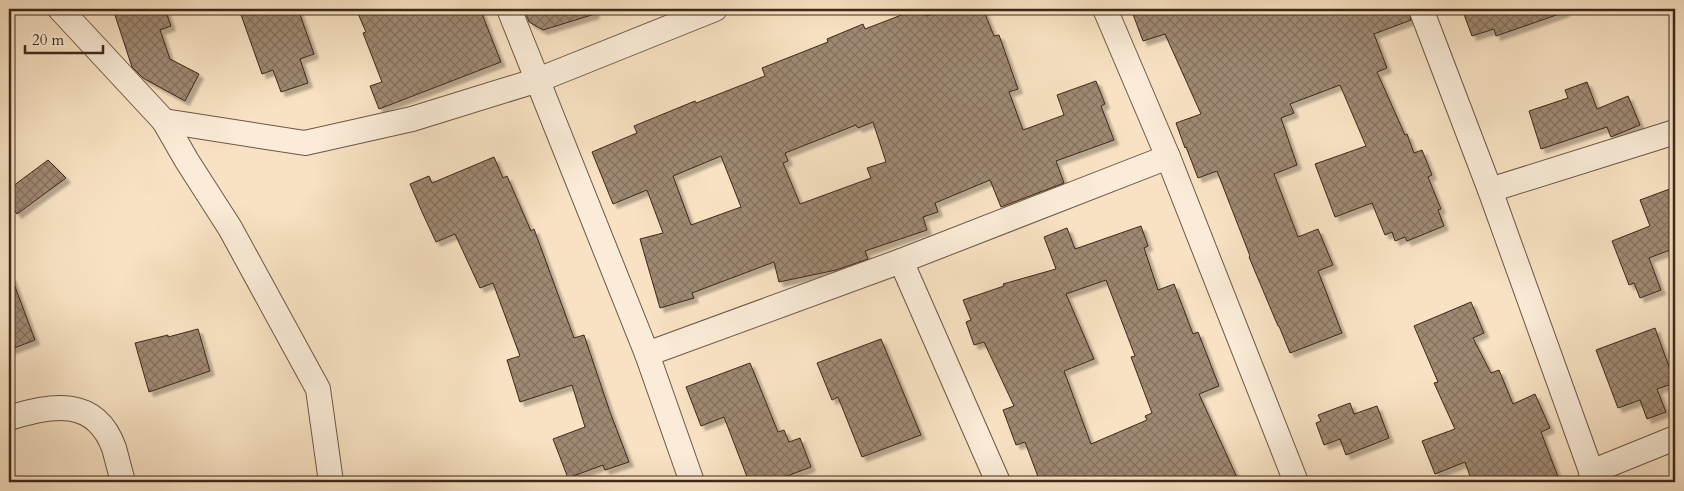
<svg xmlns="http://www.w3.org/2000/svg" width="1684" height="491" font-family="Cardo,serif">
	<style>
		.building { fill: url(#building-cross-hatch); stroke: #3e281a; fill-rule: evenodd; filter: url(#shadow) }
		.lines { fill: none; stroke-linecap: round; stroke-linejoin: round }
		.minor-casing { stroke: #6c5644; stroke-width: 26 }
		.minor { stroke: #faecd8; stroke-width: 24 }
	</style>
	<defs>
		<pattern id="building-cross-hatch" width="8" height="8" patternUnits="userSpaceOnUse" patternTransform="scale(1.25)"><rect width="8" height="8" fill="#9f8972"/><path d="M0 0l8 8M0 8l8-8" fill="none" stroke="#83705d"/></pattern>
		<filter id="shadow"><feDropShadow dx="4.5" dy="4.5" stdDeviation="1" flood-color="#0004"/></filter>
	</defs>
	<rect width="100%" height="100%" fill="#f8e2c3"/>
	<filter id="stains"><feTurbulence type="fractalNoise" baseFrequency=".004" numOctaves="4"/><feColorMatrix values="0 0 0 0 .2 0 0 0 0 .09 0 0 0 0 .02 0 0 0 .5 -.17"/></filter>
	<radialGradient id="worn" r=".72"><stop offset=".6" stop-color="#630" stop-opacity="0"/><stop offset="1" stop-color="#630" stop-opacity=".3"/></radialGradient>
	<!-- building -->
	<g class="building">
		<polygon points="113,9 165,9 171,26 160,30 170,59 199,74 185,101 143,78 132,67"/>
		<polygon points="239,9 298,9 314,54 300,59 308,83 281,92 273,70 262,74"/>
		<polygon points="356,9 480,9 501,62 379,109 370,86 382,82 363,33 366,32"/>
		<polygon points="524,9 594,9 595,14 543,30 529,22"/>
		<path d="M917 9H923L927 16 946 9H983L994 36 999 35 1018 89 1009 92 1023 130 1064 115 1057 95 1096 81 1105 104 1101 106 1114 140 1056 161 1064 183 1001 207 990 180 935 203 938 212 923 217 927 230 865 251 868 259 836 270 779 282 774 262 692 293 694 298 660 308 640 239 663 233 647 190 613 204 592 152 637 133 634 126 695 101 696 103 765 76 762 68 828 42 827 39 863 24 865 29ZM873 122 886 162 867 168 871 178 800 204 783 163 788 161 785 153 856 125 858 128ZM721 156 741 207 691 225 673 176Z"/>
		<polygon points="1131,9 1408,9 1411,20 1374,34 1387,68 1377,72 1405,135 1407,134 1414,153 1422,150 1432,175 1428,177 1441,209 1438,210 1444,226 1407,241 1405,237 1395,241 1392,232 1385,235 1372,203 1335,217 1315,164 1366,146 1340,85 1290,104 1294,113 1281,118 1297,165 1274,174 1298,237 1318,229 1333,265 1318,271 1342,333 1290,353 1279,326 1278,326 1249,257 1250,256 1217,171 1198,178 1186,147 1185,148 1176,123 1201,114 1165,34 1143,41"/>
		<polygon points="1462,9 1565,9 1565,12 1496,36 1494,29 1472,36"/>
		<polygon points="1587,82 1597,109 1628,96 1640,125 1611,137 1607,127 1541,149 1529,111 1568,98 1565,90"/>
		<polygon points="494,157 503,178 507,176 531,231 534,229 574,338 584,335 610,412 629,462 605,470 603,465 568,478 553,439 585,427 572,385 520,402 507,360 520,356 493,283 480,288 455,234 436,242 422,212 410,184 429,176 432,183"/>
		<polygon points="48,160 66,178 17,214 9,202 9,189"/>
		<polygon points="1675,187 1675,248 1649,258 1661,290 1640,298 1634,283 1629,285 1612,241 1650,226 1640,200"/>
		<path d="M1141 226 1148 246 1144 248 1158 290 1174 284 1193 334 1198 332 1219 386 1199 394 1239 482H1040L1025 442 1016 445 1003 410 1014 406 984 342 974 345 966 322 971 320 963 300 1004 286 1003 284 1056 269 1044 237 1067 228 1075 249ZM1106 280 1135 356 1131 357 1152 413 1145 416 1147 420 1091 444 1064 371 1094 359 1066 294Z"/>
		<polygon points="9,276 11,276 35,340 9,350"/>
		<polygon points="1471,302 1484,333 1473,338 1491,373 1499,370 1513,404 1535,394 1550,428 1541,432 1560,482 1472,482 1465,462 1435,474 1422,441 1455,429 1434,383 1438,382 1414,326"/>
		<polygon points="1655,328 1675,383 1657,389 1666,412 1647,419 1640,400 1618,408 1596,350"/>
		<polygon points="198,329 210,371 149,392 135,343 168,335 168,337"/>
		<polygon points="881,339 921,435 862,457 838,397 832,400 817,363"/>
		<polygon points="750,363 778,432 784,430 789,442 800,438 811,467 771,482 749,482 724,417 701,426 686,387"/>
		<polygon points="1350,403 1354,414 1377,406 1389,438 1346,455 1340,439 1324,445 1316,423 1321,421 1318,415"/>
	</g>
	<g class="lines">
		<!-- minor casing -->
		<g class="minor-casing">
			<g id="minor">
				<polyline points="60,9 164,121 305,143 412,119 538,80 715,9"/>
				<polyline points="509,9 647,354 692,482"/>
				<polyline points="1105,9 1168,157 1296,482"/>
				<polyline points="1421,9 1490,190 1595,482"/>
				<polyline points="164,121 187,161 230,228 318,389 331,482"/>
				<polyline points="1490,190 1675,132"/>
				<polyline points="901,261 998,482"/>
				<polyline points="647,354 901,261 1168,157"/>
				<path d="M9 418C51 405 95 396 114 448 117 459 120 471 123 482"/>
				<polyline points="1591,472 1675,438"/>
			</g>
		</g>
		<!-- minor -->
		<use href="#minor" class="minor"/>
	</g>
	<!-- margin -->
	<rect width="1684" height="491" fill="none" stroke="#f8e2c3" stroke-width="30"/>
	<rect x="10" y="10" width="1664" height="471" fill="none" stroke="#3e281a" stroke-width="2.5"/>
	<rect x="15" y="15" width="1654" height="461" fill="none" stroke="#3e281a"/>
	<!-- scale -->
	<path d="M25 45v8h78v-8" fill="none" stroke="#3e281a" stroke-width="2.5"/>
	<text x="32" y="45" font-size="15" fill="#3e281a" stroke="#faecd8" stroke-width="4" paint-order="stroke">20 m</text>
	<rect width="100%" height="100%" filter="url(#stains)"/>
	<rect width="100%" height="100%" fill="url(#worn)"/>
</svg>
